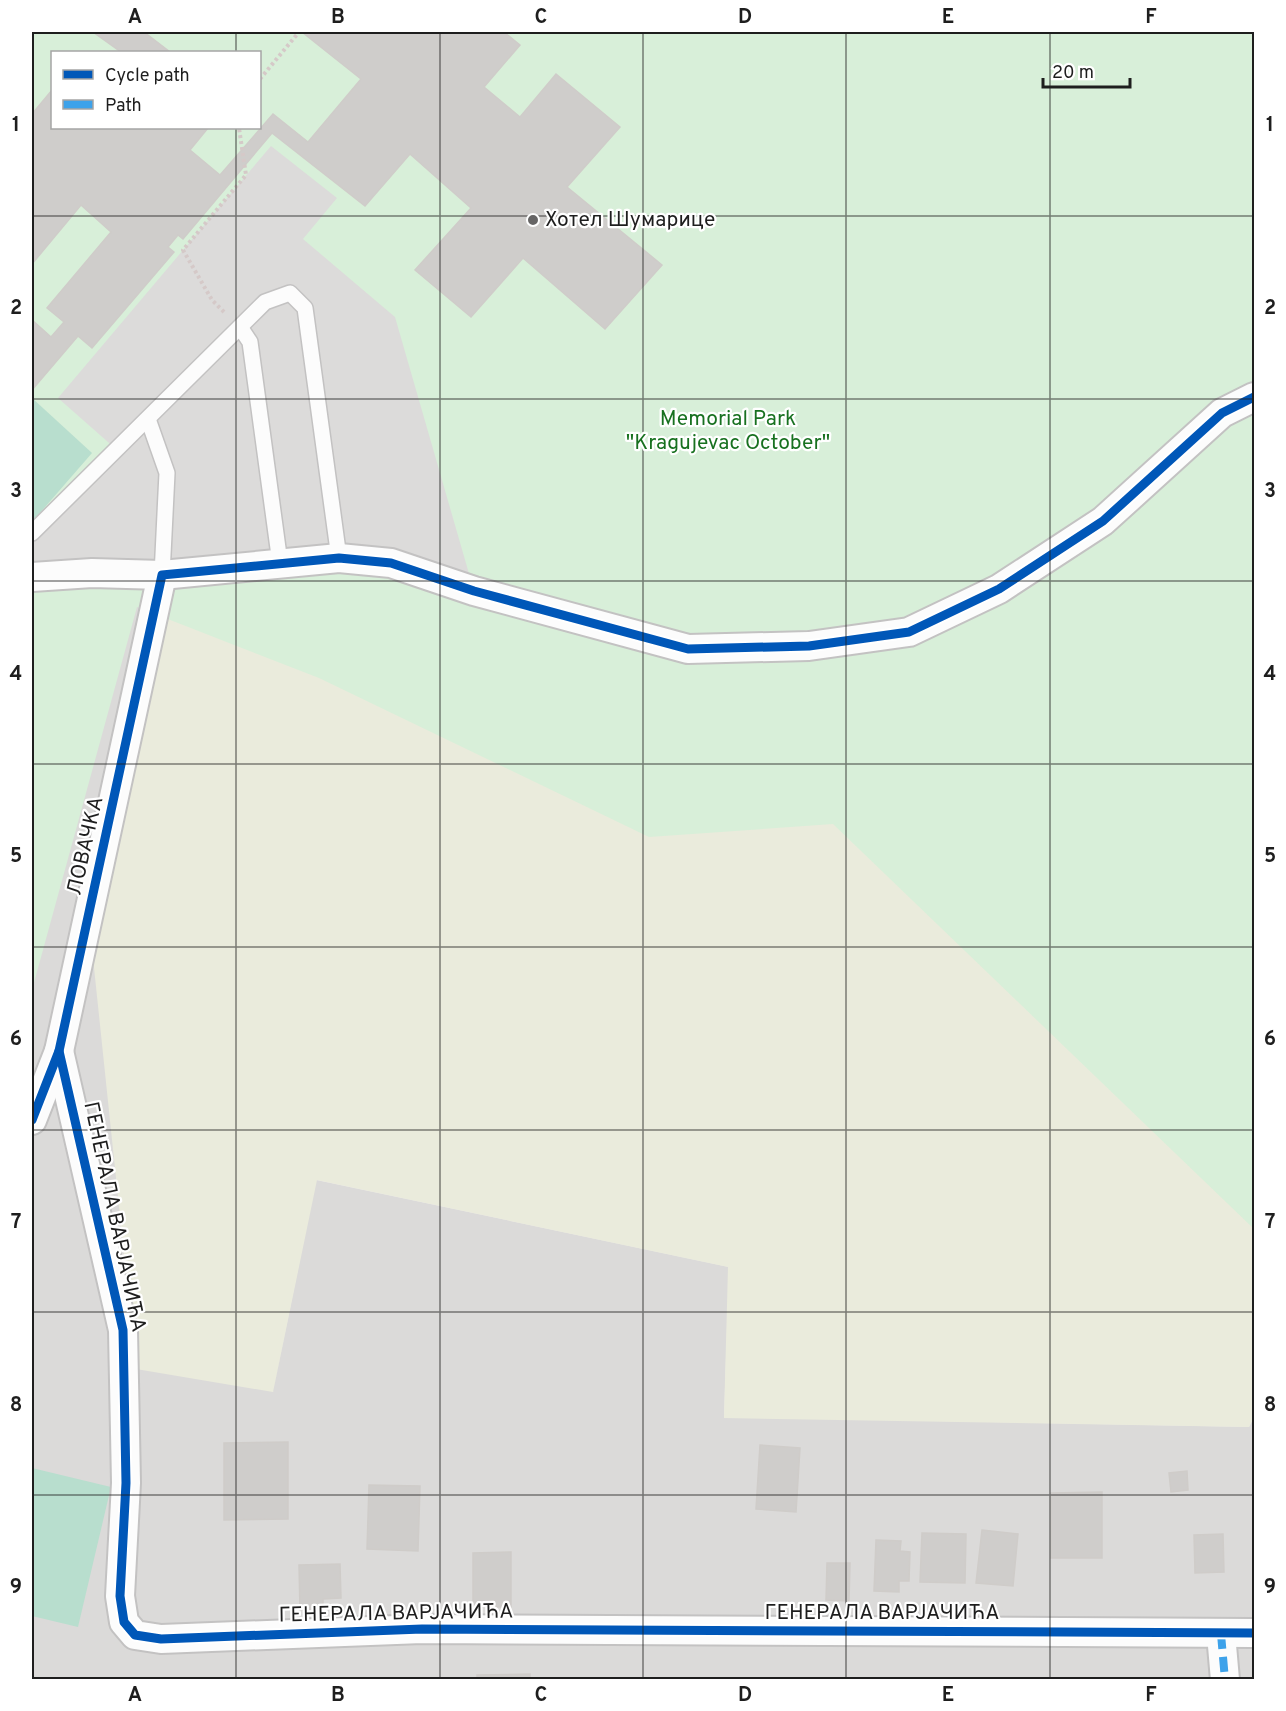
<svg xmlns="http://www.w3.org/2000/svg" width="1286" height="1711" font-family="Overpass,sans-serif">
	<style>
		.residential { fill: #dbdad9; fill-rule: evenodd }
		.farmland { fill: #eaebdc }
		.park { fill: #d8efd9; fill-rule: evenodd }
		.pitch { fill: #b8dece }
		.parking { fill: #dcdbda }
		.building { fill: #cfcdcb; stroke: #cfccc9; stroke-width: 1.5 }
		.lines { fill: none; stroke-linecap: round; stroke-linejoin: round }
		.lane-casing { stroke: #c3c2c2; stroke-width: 18 }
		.street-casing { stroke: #c3c2c2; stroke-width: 32 }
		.path { stroke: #d5c9c8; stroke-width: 4; stroke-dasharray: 3 3; stroke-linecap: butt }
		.lane { stroke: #fcfcfc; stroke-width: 15 }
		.street { stroke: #fcfcfc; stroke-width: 28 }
		.quiet { stroke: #3da2ea; stroke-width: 8; stroke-dasharray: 15 8; stroke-linecap: butt }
		.cycleway-casing { stroke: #fff; stroke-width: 13 }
		.cycleway { stroke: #0057b8; stroke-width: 9 }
		.grid { fill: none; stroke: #1e1e1e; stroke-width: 1.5; stroke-opacity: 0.55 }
		.poi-dot { fill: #666565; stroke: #fff; stroke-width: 2 }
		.labels { text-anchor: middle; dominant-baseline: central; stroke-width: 4.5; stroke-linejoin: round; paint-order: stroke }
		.poi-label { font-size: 21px; fill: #1e1e1e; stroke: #fff; text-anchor: start }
		.park-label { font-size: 21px; fill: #187120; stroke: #fff }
		.street-label { font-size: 21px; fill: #1e1e1e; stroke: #fff }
		.neatline { fill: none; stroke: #1e1e1e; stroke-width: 2 }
		.grid-label { font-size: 20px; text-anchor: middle; font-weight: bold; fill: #1e1e1e }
	</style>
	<rect width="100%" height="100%" fill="#eceae8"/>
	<!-- residential -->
	<path class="residential" d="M50 32H677L431 596 273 1392 316 1180 729 1267 724 1417 1249 1427 1254 1417V1679L32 1680V52ZM52 52H260V128H52Z"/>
	<!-- farmland -->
	<polygon class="farmland" points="162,575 849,796 1254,1182 1254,1417 1249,1427 724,1418 728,1267 317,1180 273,1392 136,1369 93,958"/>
	<!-- park -->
	<path class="park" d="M32 32H1254V1229L833 824 649 837 319 678 137 607 32 990ZM52 52H260V128H52Z"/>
	<!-- pitch -->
	<g class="pitch">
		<polygon points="32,398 92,453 32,522"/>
		<polygon points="32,1468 111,1487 78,1627 32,1616"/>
	</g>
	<!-- parking -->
	<polygon class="parking" points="271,146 337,198 303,239 395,317 474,591 391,563 32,577 32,533 117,450 58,398"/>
	<!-- building -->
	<g class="building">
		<polygon points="93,32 144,32 170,52 121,52"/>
		<polygon points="302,32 504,32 520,45 484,87 520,117 556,74 620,127 567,187 662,265 605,329 523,258 471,317 415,270 471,208 410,154 365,206 272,133 183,239 178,235 168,247 174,252 92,348 78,336 32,390 32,320 51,337 64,322 47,308 111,232 81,205 32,264 32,114 52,90 52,128 208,128 190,150 220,175 273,114 308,142 361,79"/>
		<polygon points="288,1442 288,1519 224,1520 224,1443"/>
		<polygon points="760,1445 800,1448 796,1512 756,1509"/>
		<polygon points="1187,1471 1188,1490 1171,1492 1169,1473"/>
		<polygon points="369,1485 420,1486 418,1551 367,1549"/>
		<polygon points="1102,1492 1102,1558 1051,1558 1051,1493"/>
		<polygon points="982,1530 1018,1534 1013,1586 976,1583"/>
		<polygon points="922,1533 966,1534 965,1583 920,1582"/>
		<polygon points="1223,1534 1224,1572 1195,1573 1194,1535"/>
		<polygon points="876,1540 901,1541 900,1551 910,1552 909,1581 899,1581 899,1592 874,1591"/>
		<polygon points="511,1552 511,1607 473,1607 473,1553"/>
		<polygon points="827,1563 850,1563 849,1601 826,1600"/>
		<polygon points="340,1564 341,1598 323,1599 323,1609 300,1610 299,1565"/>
		<polygon points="530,1674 530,1680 477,1680 477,1675"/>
	</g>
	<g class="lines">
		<!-- lane casing -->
		<g class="lane-casing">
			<g id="lane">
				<polyline points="240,327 250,342 280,563"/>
				<polyline points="148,419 167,473 162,575"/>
				<polyline points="32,533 265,302 290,293 305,308 339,558"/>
			</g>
		</g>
		<!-- street casing -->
		<g class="street-casing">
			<g id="street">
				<polyline points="32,577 92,573 162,575 339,558 391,563 474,591 688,649 809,646 909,632 999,589 1103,521 1222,413 1254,397"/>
				<polyline points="59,1051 123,1330 126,1483 120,1596 124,1622 135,1635 161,1639 422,1629 1254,1633"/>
				<polyline points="32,1120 59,1051 162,575"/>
				<polyline points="1221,1634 1225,1680"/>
			</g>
		</g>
		<!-- path -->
		<g class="path">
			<polyline points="260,79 299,32"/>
			<polyline points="224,312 212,300 183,250 246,175 239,128"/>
		</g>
		<!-- lane -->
		<use href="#lane" class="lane"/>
		<!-- street -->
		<use href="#street" class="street"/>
		<!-- quiet -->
		<polyline class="quiet" points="1221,1634 1225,1680"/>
		<!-- cycleway casing -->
		<g class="cycleway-casing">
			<g id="cycleway">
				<polyline points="59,1051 123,1330 126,1483 120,1596 124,1622 135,1635 161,1639 422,1629 1254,1633"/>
				<polyline points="32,1120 59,1051 162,575 339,558 391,563 474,591 688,649 809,646 909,632 999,589 1103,521 1222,413 1254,397"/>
			</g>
		</g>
		<!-- cycleway -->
		<use href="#cycleway" class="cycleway"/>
	</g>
	<!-- grid -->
	<path class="grid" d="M236 32V52M440 32V1680M643 32V1680M846 32V1680M1050 32V1680M236 128V1680M32 216H1254M32 399H1254M32 581H1254M32 764H1254M32 947H1254M32 1130H1254M32 1312H1254M32 1495H1254"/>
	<!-- markers -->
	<circle class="poi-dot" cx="533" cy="220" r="6"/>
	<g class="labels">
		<!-- poi labels -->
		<g class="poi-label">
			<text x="545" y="220">Хотел Шумарице</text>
		</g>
		<!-- park labels -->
		<g class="park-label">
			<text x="728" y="419">Memorial Park<tspan x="728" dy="24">"Kragujevac October"</tspan></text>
		</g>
		<!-- street labels -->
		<g class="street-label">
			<text transform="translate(86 846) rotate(-77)">ЛОВАЧКА</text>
			<text transform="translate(114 1217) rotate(78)">ГЕНЕРАЛА ВАРЈАЧИЋА</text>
			<text x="882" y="1613">ГЕНЕРАЛА ВАРЈАЧИЋА</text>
			<text transform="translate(396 1614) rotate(-1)">ГЕНЕРАЛА ВАРЈАЧИЋА</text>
		</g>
	</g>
	<!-- border -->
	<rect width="1286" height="1711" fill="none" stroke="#ffffff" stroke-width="66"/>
	<!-- legend -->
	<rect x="51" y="51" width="210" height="78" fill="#ffffff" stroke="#a5a5a5" stroke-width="1.5"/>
	<rect x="63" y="70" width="30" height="9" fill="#0057b8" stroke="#a5a5a5" stroke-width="1.5"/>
	<text x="105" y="81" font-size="18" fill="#1e1e1e">Cycle path</text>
	<rect x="63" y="100" width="30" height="9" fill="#3da2ea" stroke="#a5a5a5" stroke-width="1.5"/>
	<text x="105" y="111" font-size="18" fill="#1e1e1e">Path</text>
	<!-- scale -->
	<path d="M1043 78v9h87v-9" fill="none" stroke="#1e1e1e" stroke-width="3"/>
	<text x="1052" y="78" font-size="18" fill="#1e1e1e" stroke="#ffffff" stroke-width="4.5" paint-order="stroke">20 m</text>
	<rect x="33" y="33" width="1220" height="1645" class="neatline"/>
	<g class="grid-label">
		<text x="135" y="23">A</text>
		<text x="338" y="23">B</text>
		<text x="541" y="23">C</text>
		<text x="745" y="23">D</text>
		<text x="948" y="23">E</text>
		<text x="1151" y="23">F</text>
		<text x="16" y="131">1</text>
		<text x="1270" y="131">1</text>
		<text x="16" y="314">2</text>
		<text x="1270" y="314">2</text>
		<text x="16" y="497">3</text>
		<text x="1270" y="497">3</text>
		<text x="16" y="680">4</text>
		<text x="1270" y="680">4</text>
		<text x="16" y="862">5</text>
		<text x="1270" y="862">5</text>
		<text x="16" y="1045">6</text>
		<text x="1270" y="1045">6</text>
		<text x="16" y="1228">7</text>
		<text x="1270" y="1228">7</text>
		<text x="16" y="1411">8</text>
		<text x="1270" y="1411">8</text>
		<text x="16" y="1593">9</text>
		<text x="1270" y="1593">9</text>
		<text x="135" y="1701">A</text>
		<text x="338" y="1701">B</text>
		<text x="541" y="1701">C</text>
		<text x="745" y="1701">D</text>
		<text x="948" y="1701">E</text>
		<text x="1151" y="1701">F</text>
	</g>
</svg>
